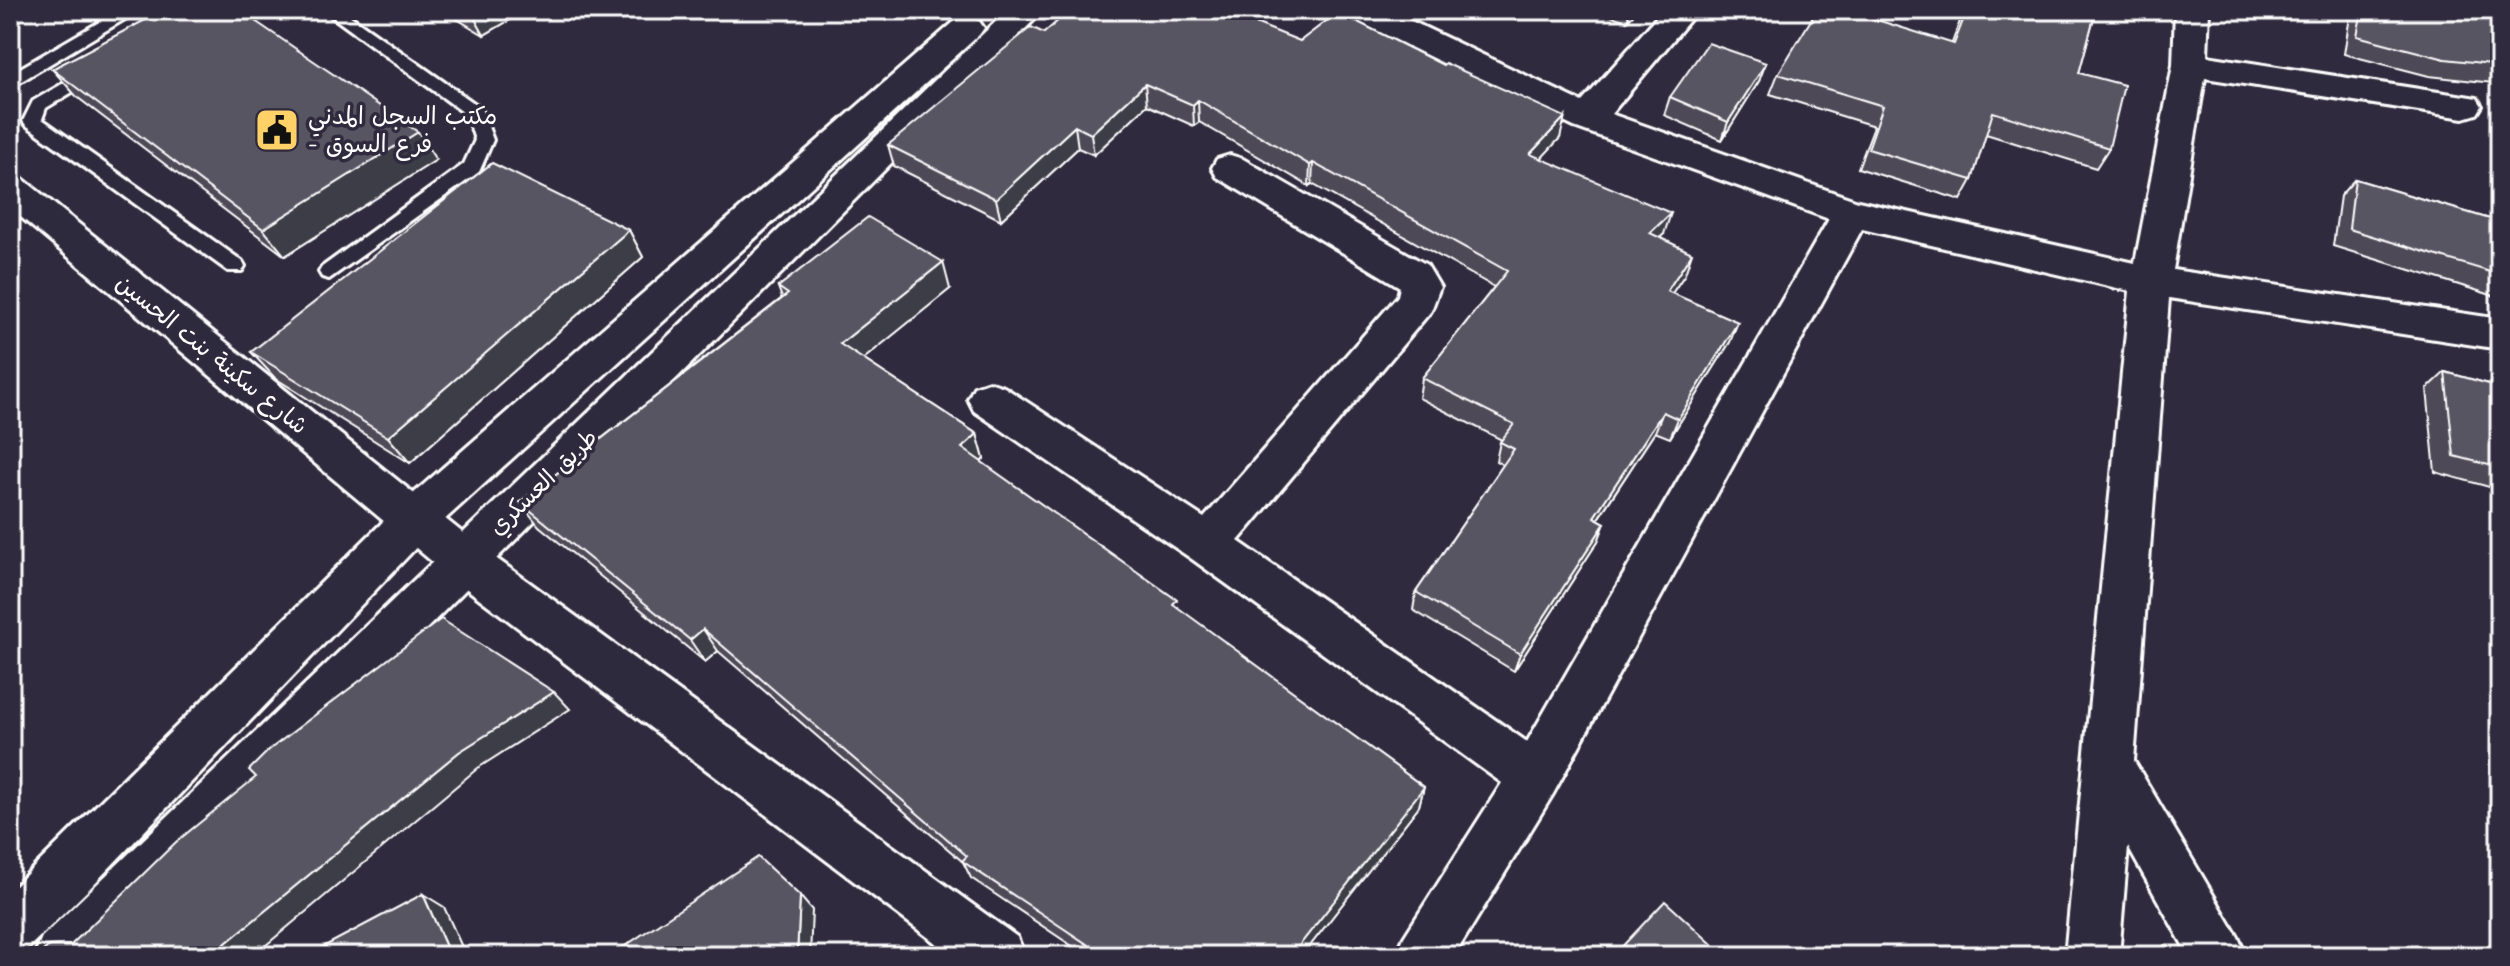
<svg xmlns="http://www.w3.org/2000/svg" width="2510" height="966" font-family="'Comic Neue','Playpen Sans Arabic',sans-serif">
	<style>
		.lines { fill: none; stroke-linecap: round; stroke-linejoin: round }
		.lane-casing { stroke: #fff; stroke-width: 6 }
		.street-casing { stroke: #fff; stroke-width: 6 }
		.secondary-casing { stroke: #fff; stroke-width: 6 }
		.lane { fill: #2f2a3d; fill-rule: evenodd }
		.street { fill: #2f2a3d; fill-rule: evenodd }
		.secondary { fill: #2f2a3d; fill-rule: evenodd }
		.wall { fill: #4d4956; stroke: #fff; stroke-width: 2 }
		.shaded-wall { fill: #3e3c46; stroke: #fff; stroke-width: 2 }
		.building { fill: #595564; stroke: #fff; stroke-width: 2 }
		.labels { text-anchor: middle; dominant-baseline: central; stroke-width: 7; stroke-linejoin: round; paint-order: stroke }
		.poi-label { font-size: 24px; fill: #fff; stroke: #2f2a3d; text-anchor: start }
		.street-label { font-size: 24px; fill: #fff; stroke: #2f2a3d }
	</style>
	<rect width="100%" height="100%" fill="#2f2a3d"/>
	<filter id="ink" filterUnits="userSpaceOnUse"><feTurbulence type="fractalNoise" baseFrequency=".0125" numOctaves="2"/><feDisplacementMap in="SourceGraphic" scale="16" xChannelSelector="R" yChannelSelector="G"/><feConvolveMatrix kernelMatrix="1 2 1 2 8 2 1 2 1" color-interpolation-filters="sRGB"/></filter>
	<g filter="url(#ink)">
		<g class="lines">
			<!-- lane casing -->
			<g class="lane-casing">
				<g id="lane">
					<polygon points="120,10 140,10 10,88 10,74"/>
					<polygon points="323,10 342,10 481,108 493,140 479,172 329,279 322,277 319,272 322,267 464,164 475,140 467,115"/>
					<polygon points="93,66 102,72 99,76 46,108 42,119 242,261 245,266 242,271 228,271 26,125 23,121 33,101"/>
				</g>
			</g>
			<!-- street casing -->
			<g class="street-casing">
				<g id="street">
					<polygon points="1344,10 1388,10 1582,102 1663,10 1698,10 1611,114 1858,201 2135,263 2173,65 2175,10 2209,10 2207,56 2477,98 2482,106 2477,114 2464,118 2205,78 2173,270 2500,319 2500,349 2169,298 2134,761 2238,937 2246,956 2189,956 2128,847 2119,956 2065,956 2130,291 1862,229 1553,794 1454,956 1396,956 1404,937 1502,783 1192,559 974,411 968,399 974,387 989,382 1004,387 1204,518 1398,296 1400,287 1217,177 1212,168 1217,159 1230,155 1243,159 1427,265 1440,287 1431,311 1238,541 1527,742 1829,219 1574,127 1349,17"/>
					<polygon points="10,175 23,179 479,546 1017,937 1025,956 953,956 447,574 10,208"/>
				</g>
			</g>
			<!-- secondary casing -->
			<g class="secondary-casing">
				<g id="secondary">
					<polygon points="1008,10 1044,10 100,956 34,956 42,937"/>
					<polygon points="967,17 979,21 984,28 979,35 430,533 90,888 29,947 10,955 10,891 398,507 955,21"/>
				</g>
			</g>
			<!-- lane -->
			<use href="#lane" class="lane"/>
			<!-- street -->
			<use href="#street" class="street"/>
			<!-- secondary -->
			<use href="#secondary" class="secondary"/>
		</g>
		<!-- wall -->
		<g class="wall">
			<polygon points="442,10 527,10 484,35"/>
			<polygon points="1591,10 1637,10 1627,21"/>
			<polygon points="1964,10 2096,10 2079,73 2109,148 2096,168 1986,134 1972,180 1961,200 1858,168 1874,126 1770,94 1778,74 1952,43"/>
			<polygon points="2351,10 2500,10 2500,76 2493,83 2429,76 2344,54"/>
			<polygon points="1044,33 1300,41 1560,138 1541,158 1664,234 1660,237 1685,274 1672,293 1730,342 1670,438 1655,432 1598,519 1605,523 1598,541 1514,671 1413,610 1416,592 1503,465 1496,461 1500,442 1502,440 1419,398 1422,378 1494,287 1312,184 1309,186 1199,122 1194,126 1147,105 1094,155 1078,148 1001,220 894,166 888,145"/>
			<polygon points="52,69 436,160 285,256 77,97"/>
			<polygon points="1759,81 1722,140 1664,115 1670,97"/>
			<polygon points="2355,179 2500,222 2500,295 2498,297 2333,246 2340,196"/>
			<polygon points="629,230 643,257 410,463 275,378 251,352"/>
			<polygon points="778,287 950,289 863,359 977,434 984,459 981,462 1177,608 1424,787 1419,806 1302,956 1087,956 971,878 963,862 718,651 705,662 539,526 520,502 782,298"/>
			<polygon points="2445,372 2500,387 2500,490 2435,472 2427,389"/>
		</g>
		<!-- shaded-wall -->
		<g class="shaded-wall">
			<polygon points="470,10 527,10 484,35"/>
			<polygon points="1630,10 1637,10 1627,21"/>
			<polygon points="1766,63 1759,81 1722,140 1728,122"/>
			<polygon points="1145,84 1147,105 1094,155 1091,134"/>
			<polygon points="1198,100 1199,122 1194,126 1193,105"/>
			<polygon points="1565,117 1560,138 1526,175 1530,154"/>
			<polygon points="1075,126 1078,148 1001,220 996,199"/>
			<polygon points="418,132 436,160 285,256 263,229"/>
			<polygon points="1313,163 1312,184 1309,186 1310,165"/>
			<polygon points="1671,213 1664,234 1644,253 1650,233"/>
			<polygon points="629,230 643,257 410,463 388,437"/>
			<polygon points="1692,253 1685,274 1660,311 1667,291"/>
			<polygon points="943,262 950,289 850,370 840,344"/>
			<polygon points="1738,322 1730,342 1670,438 1678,419"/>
			<polygon points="1663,412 1655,432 1587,535 1594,517"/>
			<polygon points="977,434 984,459 969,473 962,448"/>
			<polygon points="1605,523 1598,541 1514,671 1520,654"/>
			<polygon points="703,629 718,651 705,662 690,640"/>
			<polygon points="554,692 570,709 478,768 253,956 210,956 459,752"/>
			<polygon points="1424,787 1419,806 1302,956 1291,956"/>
			<polygon points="423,894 444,907 466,956 450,956"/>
			<polygon points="800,896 812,910 810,956 797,956"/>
		</g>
		<!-- building -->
		<g class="building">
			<polygon points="164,10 239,10 418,132 263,229 52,69"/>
			<polygon points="1070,10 1223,10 1300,41 1338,12 1443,65 1445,63 1565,117 1530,154 1671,213 1650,233 1692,253 1667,291 1738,322 1678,419 1663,412 1594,517 1605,523 1520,654 1416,592 1514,449 1500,442 1514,424 1422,378 1507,271 1313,163 1310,165 1198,100 1193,105 1145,84 1091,134 1075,126 996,199 888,145 1031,27 1044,33"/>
			<polygon points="1817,10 1845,10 1954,44 1967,10 2096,10 2079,73 2124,85 2109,148 1993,112 1972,180 1868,149 1883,106 1778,74"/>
			<polygon points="2362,10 2500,10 2500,65 2445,59 2357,36"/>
			<polygon points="1708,43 1766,63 1728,122 1670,97"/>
			<polygon points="492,163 629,230 388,437 251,352"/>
			<polygon points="2355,179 2500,222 2500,275 2349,229"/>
			<polygon points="868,217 943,262 840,344 977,434 962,448 1177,600 1173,604 1424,787 1291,956 1105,956 962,861 967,856 703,629 690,640 520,502 788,294 778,287"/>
			<polygon points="2445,372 2500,387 2500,468 2454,456"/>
			<polygon points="441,619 554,692 459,752 210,956 37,956 49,946 71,945 176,842 256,777 249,770 269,750"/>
			<polygon points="758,857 800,896 797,956 610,956"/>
			<polygon points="423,894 450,956 306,956"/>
			<polygon points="1665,901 1725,956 1619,956 1616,953"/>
		</g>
	</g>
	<!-- icons -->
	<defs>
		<g id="civic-square" transform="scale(2.3)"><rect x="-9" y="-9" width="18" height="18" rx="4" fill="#ffd166" stroke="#2f2a3d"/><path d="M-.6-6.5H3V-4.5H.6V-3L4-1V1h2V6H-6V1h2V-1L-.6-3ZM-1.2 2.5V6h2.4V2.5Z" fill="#111"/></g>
	</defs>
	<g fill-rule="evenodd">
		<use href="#civic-square" x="277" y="130"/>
	</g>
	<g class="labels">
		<!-- poi labels -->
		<g class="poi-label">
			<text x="308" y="116">مكتب السجل المدني<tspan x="308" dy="28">- فرع السوق</tspan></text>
		</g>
		<!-- street labels -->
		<g class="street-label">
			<text transform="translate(212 354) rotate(39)">شارع سكينة بنت الحسين</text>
			<text transform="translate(543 482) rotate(-44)">طريق العسكري</text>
		</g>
	</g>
	<!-- margin -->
	<rect width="2510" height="966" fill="none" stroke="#2f2a3d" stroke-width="40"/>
	<rect x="20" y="20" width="2470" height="926" fill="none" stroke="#fff" stroke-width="3" filter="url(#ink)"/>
</svg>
